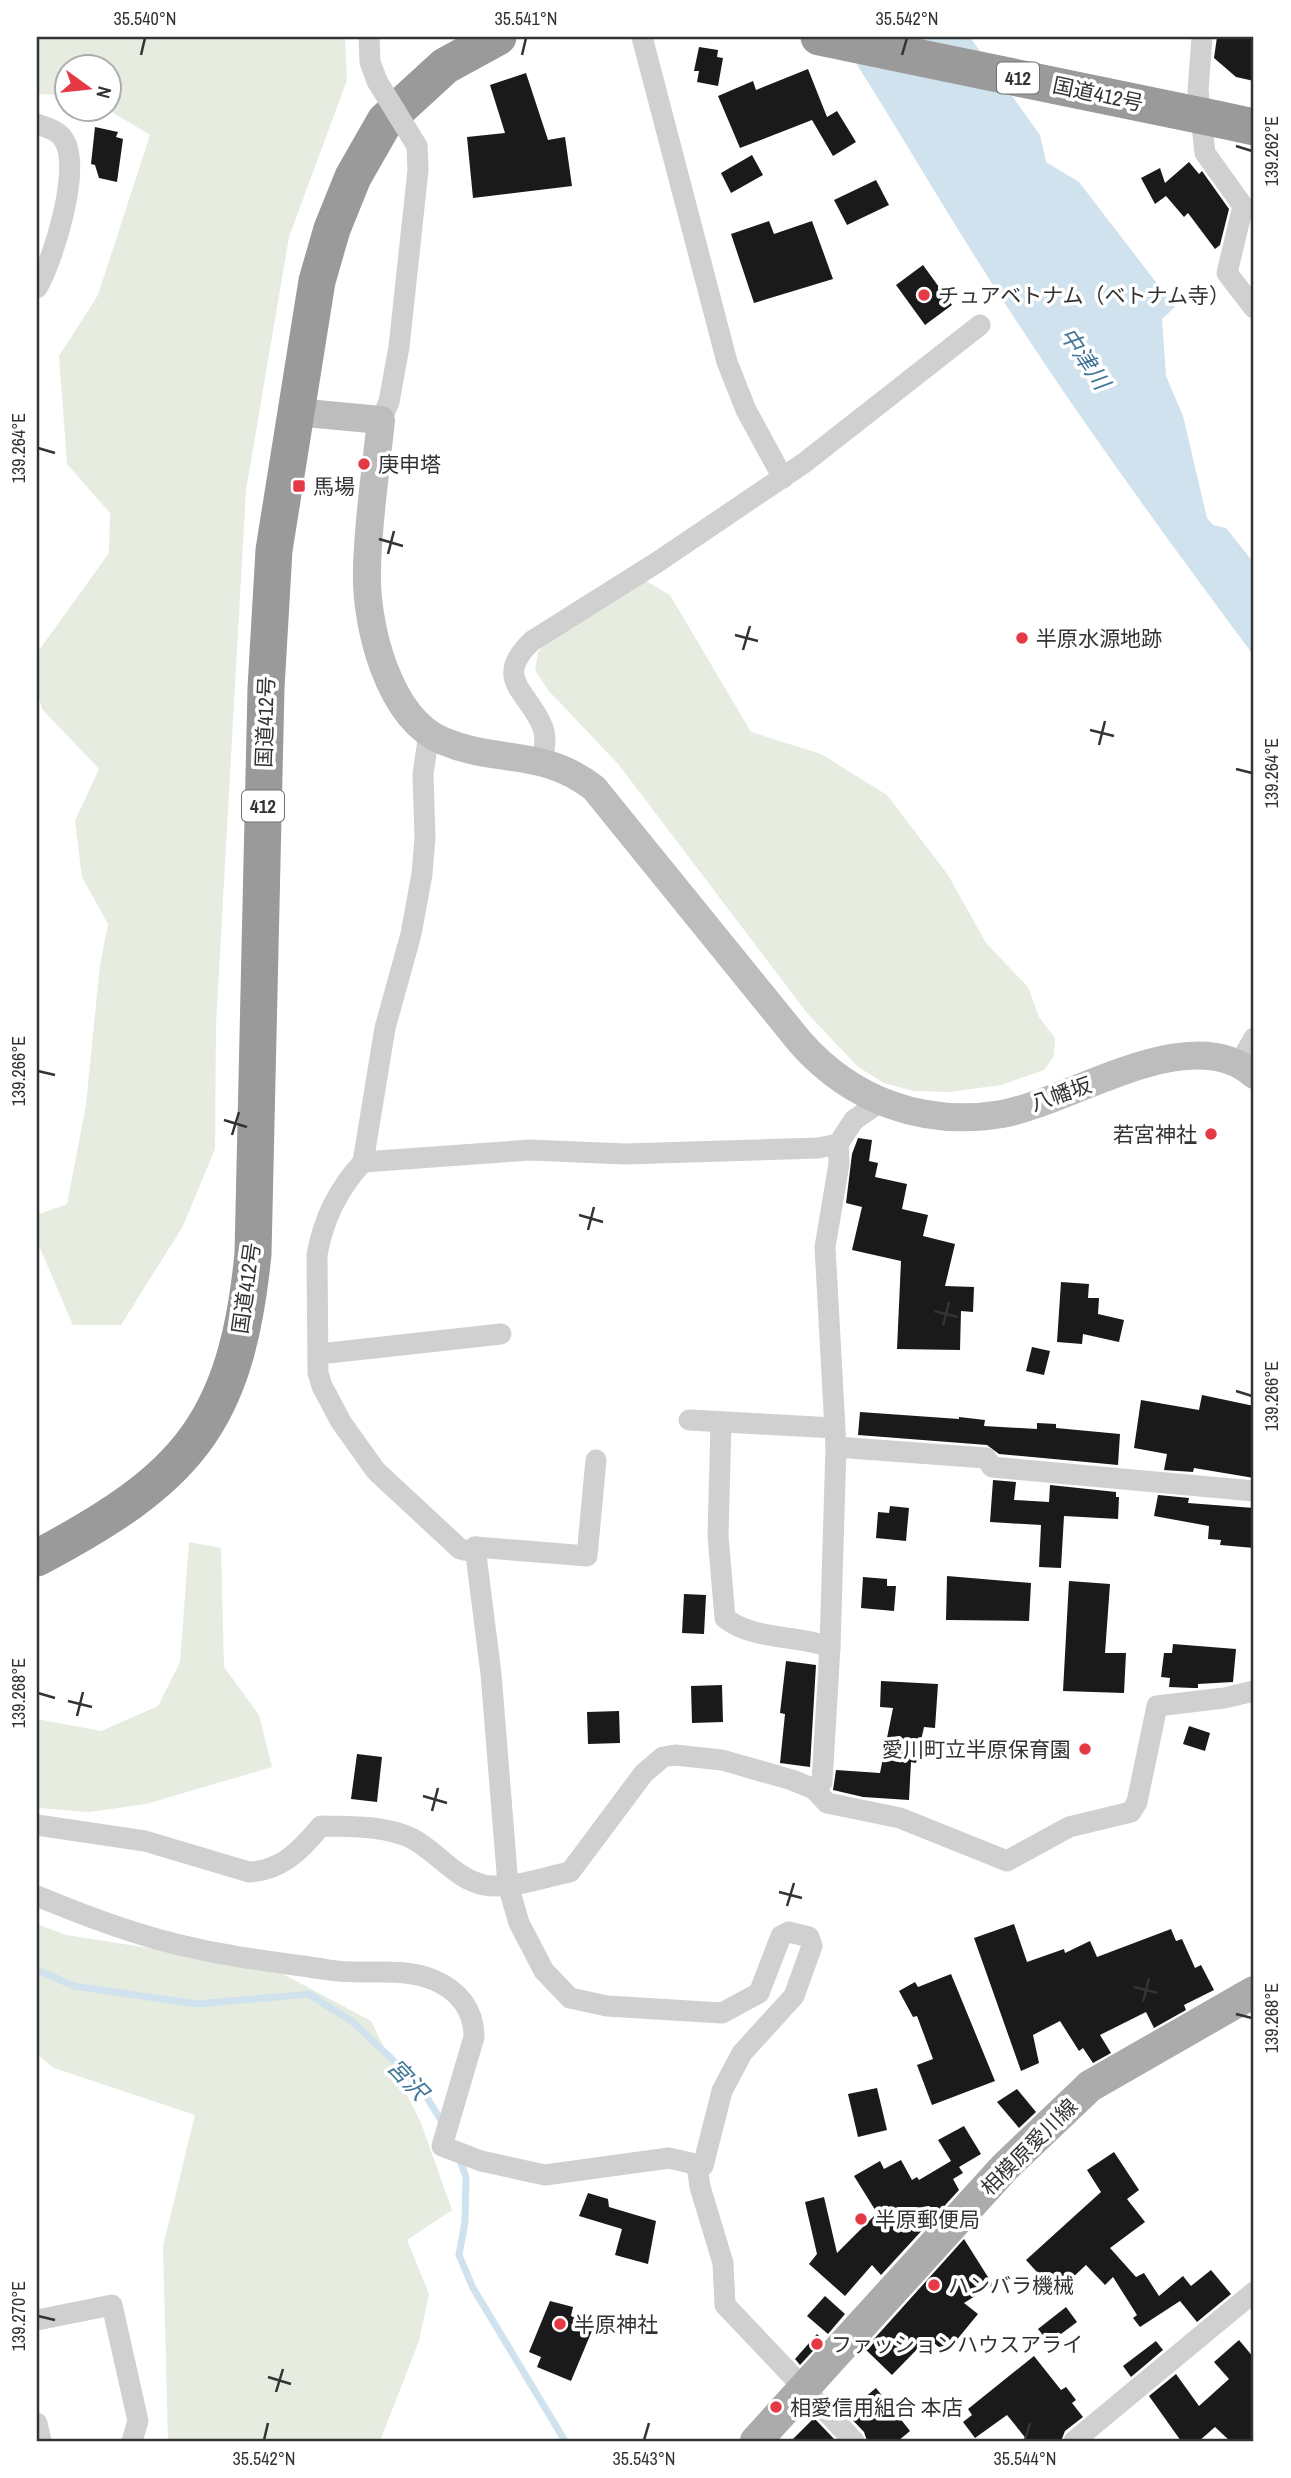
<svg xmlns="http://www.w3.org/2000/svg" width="1291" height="2478" font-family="'Archivo Narrow','Noto Sans JP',sans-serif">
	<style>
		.green { fill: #e6ecdf }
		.water { fill: #cfe2ee }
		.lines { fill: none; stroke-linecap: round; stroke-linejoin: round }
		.stream { stroke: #cfe2ee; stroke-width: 7 }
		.building { fill: #1a1a1a }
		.street { stroke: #d0d0d0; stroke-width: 21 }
		.secondary { stroke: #bdbdbd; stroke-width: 28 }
		.primary { stroke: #ababab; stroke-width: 32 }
		.highway { stroke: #9a9a9a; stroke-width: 37 }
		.street-bridge { stroke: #d0d0d0; stroke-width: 21 }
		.highway-bridge { stroke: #9a9a9a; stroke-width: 37 }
		.ticks { fill: none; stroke: #333; stroke-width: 2.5 }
		.poi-dot { fill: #e63946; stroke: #fff; stroke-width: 2.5 }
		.labels { text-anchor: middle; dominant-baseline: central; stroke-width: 7; stroke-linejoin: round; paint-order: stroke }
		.shield { fill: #fff; stroke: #707070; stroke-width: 2 }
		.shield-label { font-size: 19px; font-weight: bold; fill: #333 }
		.street-label { font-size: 21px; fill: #333; stroke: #fff }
		.poi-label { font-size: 21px; fill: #333; stroke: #fff; text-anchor: start }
		.water-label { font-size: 23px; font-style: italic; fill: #3f7597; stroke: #fff }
		.neatline { fill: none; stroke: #333; stroke-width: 2.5 }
		.ticks-label { font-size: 18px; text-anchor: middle; fill: #333 }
	</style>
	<rect width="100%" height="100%" fill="#fff"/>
	<!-- green -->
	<g class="green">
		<polygon points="37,37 345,37 347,80 289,237 246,490 216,1024 215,1149 183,1226 121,1325 73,1325 37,1241 37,1215 67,1204 86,1105 100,965 108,924 82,877 75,821 99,769 42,709 37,691 37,653 109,553 110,513 67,464 59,356 98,295 150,135 107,109 108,66 66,66 66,95 37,94"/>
		<polygon points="646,581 670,595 751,732 821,754 887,795 948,875 986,943 1028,987 1039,1017 1055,1038 1054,1056 1044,1070 1001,1085 949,1092 913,1091 884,1083 858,1067 807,1013 619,765 548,690 535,670 538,652 557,630"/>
		<polygon points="189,1542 221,1548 224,1667 259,1715 272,1767 146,1804 89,1812 37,1808 37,1719 101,1731 158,1706 180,1662"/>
		<polygon points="37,1924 66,1935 270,1967 371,2021 421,2123 452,2210 407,2240 429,2294 419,2341 380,2441 168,2441 163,2246 195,2115 54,2068 37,2054"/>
	</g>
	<!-- water -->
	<path class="water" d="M839 37H970L1040 135 1046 162 1079 182 1175 307 1162 319 1166 376 1183 416 1207 518 1213 525 1226 528 1254 563V656C1168 540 1082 423 1004 302 947 215 896 124 839 37Z"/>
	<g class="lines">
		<!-- stream -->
		<g class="stream">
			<polyline points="37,1970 74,1986 197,2004 309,1994 354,2023 395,2062 426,2096 444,2125"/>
			<polyline points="459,2158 466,2177 465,2222 459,2255 473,2288 565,2441"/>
		</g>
	</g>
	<!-- building -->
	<g class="building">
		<polygon points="1217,37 1254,37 1254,81 1236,77 1214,58"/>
		<polygon points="699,47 718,50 717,57 723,58 718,86 697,82 699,71 694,71"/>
		<polygon points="808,69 827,117 837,111 856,142 833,156 812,120 740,148 718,96 753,81 756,90"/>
		<polygon points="526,73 548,140 565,137 572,186 473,198 467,137 505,133 490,85"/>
		<polygon points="95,127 118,132 116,137 123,139 117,182 99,178 95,165 91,164"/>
		<polygon points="752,155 763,175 731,193 721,173"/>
		<polygon points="1189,162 1199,174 1202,171 1229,209 1220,245 1215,249 1188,213 1184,217 1166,196 1155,204 1141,178 1160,168 1165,183"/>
		<polygon points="876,180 889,205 847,225 834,200"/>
		<polygon points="769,221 774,234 812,221 833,279 754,303 731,234"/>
		<polygon points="923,265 952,305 925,325 896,285"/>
		<polygon points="858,1138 872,1140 869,1161 878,1163 875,1177 907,1184 902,1209 928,1215 923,1236 955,1244 945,1286 974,1287 973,1312 961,1311 960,1350 897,1349 901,1261 852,1250 862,1207 846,1203 852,1154"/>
		<polygon points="1061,1282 1089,1284 1088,1298 1099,1298 1098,1314 1124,1320 1119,1342 1083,1334 1082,1344 1057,1342"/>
		<polygon points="1032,1347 1050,1351 1044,1375 1026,1371"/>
		<polygon points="1202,1395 1254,1406 1254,1478 1194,1468 1193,1472 1164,1470 1167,1454 1134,1448 1141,1400 1199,1410"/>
		<polygon points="860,1412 959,1419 959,1417 985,1420 984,1426 1037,1429 1037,1423 1056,1424 1056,1428 1120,1434 1118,1465 999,1454 987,1445 858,1435"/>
		<polygon points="993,1480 1016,1482 1014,1500 1049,1502 1050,1485 1116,1492 1116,1497 1119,1497 1118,1519 1064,1516 1061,1568 1039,1567 1041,1525 990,1522"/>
		<polygon points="1158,1495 1189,1498 1188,1503 1254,1508 1254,1548 1220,1545 1221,1540 1208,1539 1209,1526 1154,1516"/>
		<polygon points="890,1506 909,1508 906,1541 876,1538 878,1512 889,1513"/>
		<polygon points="947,1576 1031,1583 1029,1621 946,1620"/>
		<polygon points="863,1577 887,1579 887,1586 896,1586 894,1611 861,1608"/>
		<polygon points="1069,1581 1110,1584 1105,1653 1126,1653 1124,1693 1063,1691"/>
		<polygon points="684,1594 706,1595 704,1634 682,1633"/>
		<polygon points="1173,1644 1236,1649 1233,1682 1198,1684 1198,1688 1193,1688 1169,1687 1170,1678 1161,1677 1164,1653 1172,1653"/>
		<polygon points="786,1661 816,1665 810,1767 780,1763 785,1714 780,1713"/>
		<polygon points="881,1681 938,1684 935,1728 924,1727 916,1763 911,1762 909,1800 863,1797 833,1790 836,1770 880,1773 893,1708 880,1707"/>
		<polygon points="722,1685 723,1722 692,1723 691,1686"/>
		<polygon points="619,1711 620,1743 588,1744 587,1712"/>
		<polygon points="1189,1726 1210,1733 1205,1751 1183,1744"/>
		<polygon points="357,1754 382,1757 377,1802 351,1799"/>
		<polygon points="1014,1924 1027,1962 1064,1949 1065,1953 1090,1941 1097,1957 1171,1929 1176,1941 1182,1939 1195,1968 1201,1965 1214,1990 1184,2005 1186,2010 1154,2028 1146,2012 1100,2035 1111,2053 1093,2063 1083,2048 1079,2051 1060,2021 1033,2035 1039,2063 1021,2071 974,1938"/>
		<polygon points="951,1974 995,2081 932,2105 917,2065 933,2059 917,2016 913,2017 899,1991 915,1982 918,1987"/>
		<polygon points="877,2088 887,2130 858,2137 848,2094"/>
		<polygon points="1017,2089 1036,2112 1019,2128 997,2102"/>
		<polygon points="964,2126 981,2154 959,2167 963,2173 953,2179 959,2190 881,2275 872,2265 845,2296 809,2264 817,2254 805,2202 824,2197 837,2253 877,2213 854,2176 880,2161 884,2169 901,2160 912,2180 917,2177 919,2180 951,2161 938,2140"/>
		<polygon points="1114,2152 1139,2190 1127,2199 1145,2222 1110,2248 1136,2277 1144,2273 1159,2296 1183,2276 1191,2286 1211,2270 1231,2294 1197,2322 1180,2301 1140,2327 1133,2318 1137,2315 1113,2277 1105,2285 1086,2265 1056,2293 1026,2260 1101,2192 1087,2170"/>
		<polygon points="588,2193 608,2199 609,2207 656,2221 648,2264 615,2255 622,2229 579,2216"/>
		<polygon points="964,2239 993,2285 964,2303 978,2314 946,2353 928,2338 892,2375 865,2349"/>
		<polygon points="825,2296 845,2314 828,2334 807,2316"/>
		<polygon points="550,2301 573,2307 571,2316 594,2326 571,2381 537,2367 541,2357 529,2352"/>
		<polygon points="1066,2307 1077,2322 1049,2343 1038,2329"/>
		<polygon points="817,2334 823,2340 800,2365 795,2359"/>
		<polygon points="1239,2340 1254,2358 1254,2441 1230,2441 1215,2427 1199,2441 1181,2441 1149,2396 1176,2374 1199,2406 1229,2379 1214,2362"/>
		<polygon points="1156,2341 1163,2350 1131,2377 1123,2366"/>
		<polygon points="1034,2356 1061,2390 1066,2387 1076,2400 1072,2403 1083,2417 1065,2431 1061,2441 1028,2441 1007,2415 975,2438 963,2422 972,2415 968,2409"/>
		<polygon points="876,2388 910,2431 898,2441 867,2441 864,2432 846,2413"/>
		<polygon points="814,2418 836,2441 791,2441"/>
	</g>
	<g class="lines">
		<!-- street -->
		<g class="street">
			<polyline points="369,37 370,62 377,81"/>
			<polyline points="642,37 727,362 746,410 783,478"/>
			<polyline points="1202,37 1198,91 1205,153 1243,206 1227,273 1254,308"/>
			<path d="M37 124C47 128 58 130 64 140 82 168 53 261 37 288"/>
			<polyline points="381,420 389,402 399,347 418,170 417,146"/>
			<polyline points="429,733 423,774 425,837 422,874 411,934 385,1028 363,1162 530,1150 625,1154 818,1148 838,1144 839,1164 825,1247 836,1447 830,1647 822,1782 814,1789"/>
			<path d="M542 761C544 750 547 738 543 728 530 692 491 680 532 641L656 563 804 463 980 325"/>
			<polyline points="1239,1064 1254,1038"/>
			<polyline points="838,1144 854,1120 880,1102"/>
			<polyline points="319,1354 501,1334"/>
			<polyline points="689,1420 834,1428"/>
			<path d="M721 1423 718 1536 725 1618C752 1640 797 1635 830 1647"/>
			<polyline points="836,1447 986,1458 992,1467 1254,1491"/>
			<polyline points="475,1547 587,1556 596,1460"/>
			<path d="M37 1825 145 1841 249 1872C281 1871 301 1850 321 1826 351 1827 383 1825 411 1838 437 1851 455 1879 484 1885 510 1890 544 1877 570 1872L644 1773 663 1757 675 1755 722 1760 792 1780 814 1789 827 1803 900 1818 1007 1861 1069 1827 1131 1812 1137 1802 1157 1706 1224 1698 1254 1691"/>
			<path d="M37 1896C88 1917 143 1938 198 1949 241 1959 286 1963 329 1970 364 1976 400 1966 434 1980 459 1991 474 2010 474 2037L442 2146 481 2161 545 2175 669 2158 703 2166 722 2091 742 2053 794 1996 812 1946 809 1937 789 1932 781 1936 759 1993 722 2013 607 2006 570 1998 544 1971 519 1923 508 1885 491 1674 475 1547 469 1551 460 1549 376 1471 341 1422 322 1386 318 1373 317 1255C323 1220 339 1188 363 1162"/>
			<polyline points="697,2165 700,2187 723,2263 725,2305 854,2441"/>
			<polyline points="37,2320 112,2305 138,2421 132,2441"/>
			<polyline points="37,2423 41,2441"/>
			<polyline points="1074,2441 1254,2292"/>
		</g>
		<!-- secondary -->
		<path class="secondary" d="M295 412 381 420C376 469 368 520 367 569 365 624 388 718 443 741 498 764 542 748 594 788L800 1042C852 1101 924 1127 1002 1114 1070 1102 1192 1018 1254 1075"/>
		<!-- primary -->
		<polyline class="primary" points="756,2441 1005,2167 1090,2086 1254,1992"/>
		<!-- highway -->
		<g class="highway">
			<polyline points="1217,119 1254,127"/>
			<path d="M37 1558C186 1479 236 1425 253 1254L266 688 274 550 317 281 332 229 353 177 385 121 445 66 498 37"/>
		</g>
		<!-- street-bridge -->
		<polyline class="street-bridge" points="377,81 417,146"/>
		<!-- highway-bridge -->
		<polyline class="highway-bridge" points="819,37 1217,119"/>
	</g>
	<!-- ticks -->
	<path class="ticks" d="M141 55 145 38M522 55 526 38M902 55 907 38M1236 146 1252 151M38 448 55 453M379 539 403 546M388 554 394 531M735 635 758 641M743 650 750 626M1090 730 1114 736M1099 745 1105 721M1236 769 1252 773M38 1071 55 1075M224 1120 247 1127M232 1135 239 1112M579 1215 603 1222M588 1230 594 1207M934 1311 958 1317M943 1326 949 1302M1236 1391 1252 1396M38 1693 55 1698M68 1701 92 1707M77 1716 83 1692M423 1796 447 1803M432 1811 438 1788M779 1892 802 1898M787 1906 794 1883M1134 1987 1158 1993M1143 2002 1149 1978M1236 2014 1252 2018M38 2316 55 2320M268 2377 291 2384M276 2392 283 2369M264 2440 268 2423M644 2440 649 2423M1025 2440 1030 2423"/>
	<!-- markers -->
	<g class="poi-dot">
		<circle cx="924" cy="295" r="7"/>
		<circle cx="364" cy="464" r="7"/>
		<rect x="292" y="479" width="14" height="14" rx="3.5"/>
		<circle cx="1022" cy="638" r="7"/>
		<circle cx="1211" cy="1134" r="7"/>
		<circle cx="1085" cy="1749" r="7"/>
		<circle cx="861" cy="2219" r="7"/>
		<circle cx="934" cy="2285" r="7"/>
		<circle cx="560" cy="2324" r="7"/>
		<circle cx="817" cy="2344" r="7"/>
		<circle cx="776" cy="2407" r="7"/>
	</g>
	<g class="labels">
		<!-- shield labels -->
		<g class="shield">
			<rect x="997" y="62.5" width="42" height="31" rx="5"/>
			<rect x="242" y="790.5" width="42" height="31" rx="5"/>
		</g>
		<g class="shield-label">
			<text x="1018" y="78">412</text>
			<text x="263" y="806">412</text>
		</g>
		<!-- street labels -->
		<g class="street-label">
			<text transform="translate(1098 94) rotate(12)">国道412号</text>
			<text transform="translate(265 722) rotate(-88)">国道412号</text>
			<text transform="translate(1061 1094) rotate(-19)">八幡坂</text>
			<text transform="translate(246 1288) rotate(-82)">国道412号</text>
			<text transform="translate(1029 2147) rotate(-45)">相模原愛川線</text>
		</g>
		<!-- poi labels -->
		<g class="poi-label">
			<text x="938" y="295">チュアベトナム（ベトナム寺）</text>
			<text x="378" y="464">庚申塔</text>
			<text x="313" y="486">馬場</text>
			<text x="1036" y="638">半原水源地跡</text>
			<text x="1197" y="1134" text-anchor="end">若宮神社</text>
			<text x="1071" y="1749" text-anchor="end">愛川町立半原保育園</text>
			<text x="875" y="2219">半原郵便局</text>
			<text x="948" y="2285">ハンバラ機械</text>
			<text x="574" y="2324">半原神社</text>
			<text x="831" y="2344">ファッションハウスアライ</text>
			<text x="790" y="2407">相愛信用組合 本店</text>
		</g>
		<!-- water labels -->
		<g class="water-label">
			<text transform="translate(1085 358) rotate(56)">中津川</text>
			<text transform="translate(408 2079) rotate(47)">宮沢</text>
		</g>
	</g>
	<!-- border -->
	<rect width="1291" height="2478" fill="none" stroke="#ffffff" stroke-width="77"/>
	<!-- north arrow -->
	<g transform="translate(88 88) rotate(105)"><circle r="33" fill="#ffffff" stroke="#adadad" stroke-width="2"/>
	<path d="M0-5L12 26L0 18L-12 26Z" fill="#e63946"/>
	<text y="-10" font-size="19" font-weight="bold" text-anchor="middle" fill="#333333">N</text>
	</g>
	<rect x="38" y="38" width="1214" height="2402" class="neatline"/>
	<g class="ticks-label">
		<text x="145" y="25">35.540°N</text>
		<text x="526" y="25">35.541°N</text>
		<text x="907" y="25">35.542°N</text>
		<text transform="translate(1272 151) rotate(-90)" y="6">139.262°E</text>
		<text transform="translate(19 448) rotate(-90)" y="6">139.264°E</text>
		<text transform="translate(1272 773) rotate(-90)" y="6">139.264°E</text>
		<text transform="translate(19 1071) rotate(-90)" y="6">139.266°E</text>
		<text transform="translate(1272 1396) rotate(-90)" y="6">139.266°E</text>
		<text transform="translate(19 1693) rotate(-90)" y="6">139.268°E</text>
		<text transform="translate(1272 2018) rotate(-90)" y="6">139.268°E</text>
		<text transform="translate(19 2316) rotate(-90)" y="6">139.270°E</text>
		<text x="264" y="2465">35.542°N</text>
		<text x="644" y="2465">35.543°N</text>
		<text x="1025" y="2465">35.544°N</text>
	</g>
</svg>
